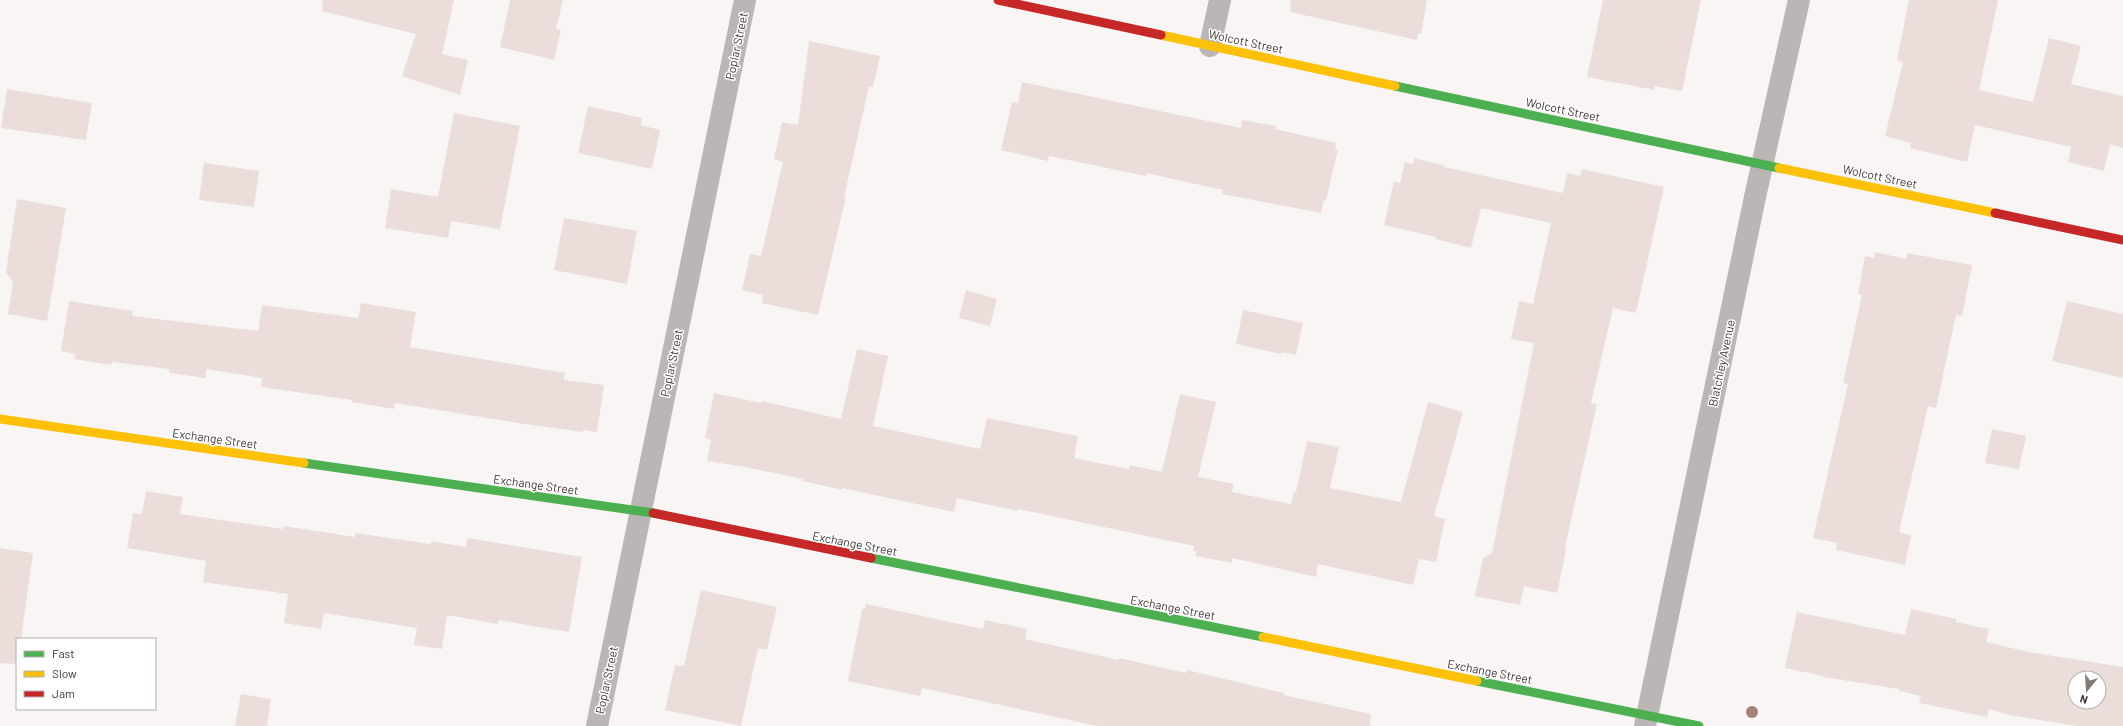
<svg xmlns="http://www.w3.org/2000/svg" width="2123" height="726" font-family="Barlow,sans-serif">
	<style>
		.building { fill: #ebdeda; fill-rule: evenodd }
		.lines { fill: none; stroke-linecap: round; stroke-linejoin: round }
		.street { stroke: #bab6b5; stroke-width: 22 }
		.fast { stroke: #4caf50; stroke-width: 9 }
		.slow { stroke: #ffc107; stroke-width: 9 }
		.jam { stroke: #c62828; stroke-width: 9 }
		.tree { fill: #a38176 }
		.labels { text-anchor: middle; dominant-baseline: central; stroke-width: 3; stroke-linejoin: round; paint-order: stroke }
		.street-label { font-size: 12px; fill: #423733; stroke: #fff }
	</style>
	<rect width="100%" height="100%" fill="#f9f5f4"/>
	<!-- building -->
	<g class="building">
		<polygon points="323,0 454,0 442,54 468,60 460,95 402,76 416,34 322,11"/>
		<polygon points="510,0 563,0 556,29 561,30 554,60 500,47"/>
		<polygon points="1291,0 1427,0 1421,34 1418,33 1417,40 1290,12"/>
		<polygon points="1603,0 1701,0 1682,91 1655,86 1654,90 1587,77"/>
		<polygon points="1909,0 1998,0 1979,90 2033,102 2049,38 2081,46 2071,84 2123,96 2123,148 2110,144 2104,171 2068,162 2071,147 1975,125 1967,162 1910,148 1911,143 1885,136 1903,62 1897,60"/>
		<polygon points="809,41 880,56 873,87 869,86 844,197 846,197 818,315 762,303 763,295 742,290 750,254 761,256 783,162 774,159 782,122 798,125"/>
		<polygon points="1022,82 1241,128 1242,120 1276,126 1275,129 1336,143 1335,148 1338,150 1326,200 1324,200 1321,213 1222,194 1223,190 1146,173 1146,176 1049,156 1048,161 1001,150 1012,102 1018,103"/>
		<polygon points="7,89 92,103 86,140 1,128"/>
		<polygon points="588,106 642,118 641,125 660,130 652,169 578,153"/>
		<polygon points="454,113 520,126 500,229 451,221 448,238 385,228 391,189 438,197"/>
		<polygon points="1415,158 1445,166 1444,167 1563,193 1567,173 1580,176 1582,169 1664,187 1636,313 1613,308 1591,403 1597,404 1565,547 1566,551 1557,593 1524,586 1520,605 1475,596 1483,558 1492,553 1534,343 1511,339 1519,301 1533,304 1551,223 1481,208 1471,248 1436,239 1436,237 1384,225 1394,181 1400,183 1405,162 1413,164"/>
		<polygon points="204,163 259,171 254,207 199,200"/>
		<polygon points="17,199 66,208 47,321 8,314 13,282 6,272"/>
		<polygon points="564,218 637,231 627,284 554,270"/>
		<polygon points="1875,252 1906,259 1907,253 1972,265 1962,316 1956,315 1936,408 1928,406 1899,532 1911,535 1905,565 1836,550 1837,543 1813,538 1848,384 1843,383 1862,295 1858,294 1865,256 1874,258"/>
		<polygon points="966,290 997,299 990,326 959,318"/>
		<polygon points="69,301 133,311 132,316 258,331 262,305 358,318 361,303 416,312 410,347 565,373 564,380 604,385 597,432 583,430 583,432 517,423 395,403 394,409 352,402 352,400 261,387 262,378 206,369 206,378 169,373 169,369 112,362 111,365 74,359 76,354 61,351"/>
		<polygon points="2067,301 2123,314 2123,378 2052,361"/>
		<polygon points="1243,310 1303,323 1296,355 1281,352 1281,354 1236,344"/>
		<polygon points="857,349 888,356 873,426 980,449 987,418 1078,436 1074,458 1129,469 1130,465 1162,472 1180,394 1216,402 1198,477 1234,484 1232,492 1291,504 1294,492 1296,492 1307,441 1339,447 1330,488 1401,502 1428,402 1463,412 1434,516 1445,519 1436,562 1419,559 1413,585 1318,564 1316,577 1232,558 1232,563 1195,556 1196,552 1193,551 1194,546 1018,509 1018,511 957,498 954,512 842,488 842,490 803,481 803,479 745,467 707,461 711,440 705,438 714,393 761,403 762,401 841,419"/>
		<polygon points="1992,429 2026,436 2019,469 1985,463"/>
		<polygon points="146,491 183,497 180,514 283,529 284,526 355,537 355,533 431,544 431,541 466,547 467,538 582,557 569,632 498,620 498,624 447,615 442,649 414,645 417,628 324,613 321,629 284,623 288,594 203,582 206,561 127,548 133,513 142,514"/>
		<polygon points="0,548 33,553 21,639 17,639 17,664 0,663"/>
		<polygon points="701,590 777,607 767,650 758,648 741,726 665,710 675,665 684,666"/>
		<polygon points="866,604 983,629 985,620 1027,629 1025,639 1119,660 1119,658 1186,673 1187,670 1284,693 1283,695 1371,714 1370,726 1097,726 922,688 920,696 848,681 862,609 865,609"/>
		<path d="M1911 609 1956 619V622L1989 629 1986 642 2029 652 2123 667V726H2077L2009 715 1989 709 1987 717 1919 703 1921 696 1899 691V689L1823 677V676L1785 668 1797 612 1905 635ZM2075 678H2099V702H2075Z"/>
		<polygon points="241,694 271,699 267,726 235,726"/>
	</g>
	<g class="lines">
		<!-- street -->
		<g class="street">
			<polyline points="1210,46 1220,0"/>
			<polyline points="597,726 745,0"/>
			<polyline points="1645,726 1755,197 1799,0"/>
		</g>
		<!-- fast -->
		<g class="fast">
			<polyline points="1395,86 1779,168"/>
			<polyline points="304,463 653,513"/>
			<polyline points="871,558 1263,637"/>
			<polyline points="1477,681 1699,726"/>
		</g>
		<!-- slow -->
		<g class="slow">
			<polyline points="1161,35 1395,86"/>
			<polyline points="1779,168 1995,213"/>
			<polyline points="0,419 304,463"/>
			<polyline points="1263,637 1477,681"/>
		</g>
		<!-- jam -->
		<g class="jam">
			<polyline points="998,0 1161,35"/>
			<polyline points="1995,213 2123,240"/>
			<polyline points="653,513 871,558"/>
		</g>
	</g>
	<!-- trees -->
	<circle class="tree" cx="1752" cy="712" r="6"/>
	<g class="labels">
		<!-- street labels -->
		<g class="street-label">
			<text transform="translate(1246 41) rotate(12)">Wolcott Street</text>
			<text transform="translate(736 46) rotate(-78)">Poplar Street</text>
			<text transform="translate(1563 109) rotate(12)">Wolcott Street</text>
			<text transform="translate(1880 176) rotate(12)">Wolcott Street</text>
			<text transform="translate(671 363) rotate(-78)">Poplar Street</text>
			<text transform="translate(1721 363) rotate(-78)">Blatchley Avenue</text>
			<text transform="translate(215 438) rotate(8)">Exchange Street</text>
			<text transform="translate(536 484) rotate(8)">Exchange Street</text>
			<text transform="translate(855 543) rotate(11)">Exchange Street</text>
			<text transform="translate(1173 607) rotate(11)">Exchange Street</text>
			<text transform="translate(1490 671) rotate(11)">Exchange Street</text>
			<text transform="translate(606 680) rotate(-78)">Poplar Street</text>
		</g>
	</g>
	<!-- legend -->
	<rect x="16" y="638" width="140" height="72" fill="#ffffff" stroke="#b3afad"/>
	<rect x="24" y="651" width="20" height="6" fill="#4caf50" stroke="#b3afad"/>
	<text x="52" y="658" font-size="12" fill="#423733">Fast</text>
	<rect x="24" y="671" width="20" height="6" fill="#ffc107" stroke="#b3afad"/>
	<text x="52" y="678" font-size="12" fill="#423733">Slow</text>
	<rect x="24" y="691" width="20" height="6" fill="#c62828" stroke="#b3afad"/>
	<text x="52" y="698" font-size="12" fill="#423733">Jam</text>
	<!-- north arrow -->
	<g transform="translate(2087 690) rotate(198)"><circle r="19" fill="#ffffff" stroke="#b3afad"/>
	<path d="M0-3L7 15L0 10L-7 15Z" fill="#827a77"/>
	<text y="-6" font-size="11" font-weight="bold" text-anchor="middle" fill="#423733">N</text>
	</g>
</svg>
